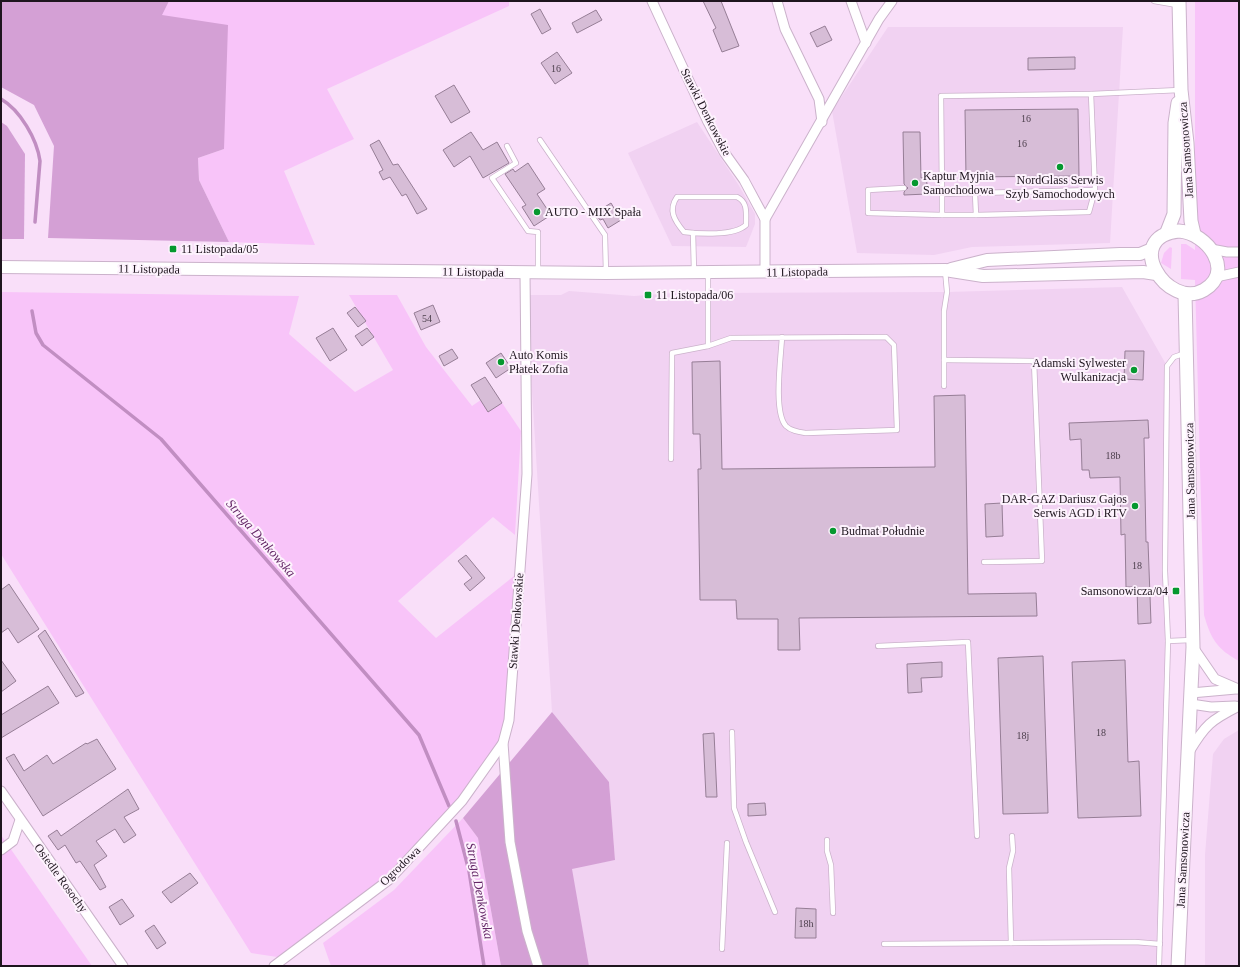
<svg xmlns="http://www.w3.org/2000/svg" width="1240" height="967" font-family="Georgia,serif">
	<style>
		.built { fill: #f1d2f2 }
		.green { fill: #f8c4f9 }
		.forest { fill: #d4a0d5 }
		.lines { fill: none; stroke-linecap: round; stroke-linejoin: round }
		.stream { stroke: #c18ec2; stroke-width: 3.5 }
		.building { fill: #d7bdd7; stroke: #967e96 }
		.service-casing { stroke: #cbb2cb; stroke-width: 6 }
		.minor-casing { stroke: #cbb2cb; stroke-width: 11 }
		.tertiary-casing { stroke: #cbb2cb; stroke-width: 14 }
		.secondary-casing { stroke: #cbb2cb; stroke-width: 15 }
		.service { stroke: #fff; stroke-width: 4.5 }
		.minor { stroke: #fff; stroke-width: 9 }
		.tertiary { stroke: #fff; stroke-width: 12 }
		.secondary { stroke: #fff; stroke-width: 13 }
		.poi-dot { fill: #05982f; stroke: #fdf2fd; stroke-width: 1.5 }
		.labels { text-anchor: middle; dominant-baseline: central; stroke-width: 4; stroke-linejoin: round; paint-order: stroke }
		.number-label { font-size: 10px; fill: #4c3f4c }
		.street-label { font-size: 12px; fill: #1e151e; stroke: #fdf2fd }
		.poi-label { font-size: 12px; fill: #1e151e; stroke: #fdf2fd; text-anchor: start }
		.water-label { font-size: 13px; font-style: italic; fill: #642767; stroke: #fdf2fd }
	</style>
	<rect width="100%" height="100%" fill="#f9dff9"/>
	<!-- built -->
	<g class="built">
		<polygon points="888,27 1123,27 1110,243 972,247 934,255 857,253 832,111"/>
		<polygon points="697,122 738,184 755,214 755,224 746,247 672,246 628,153"/>
		<polygon points="1122,287 1167,366 1165,571 1168,641 1159,966 589,966 571,868 615,860 609,782 552,712 526,295 561,295 569,291 634,296 674,293 683,296 695,293 947,292"/>
		<polygon points="1239,730 1239,966 1205,966 1205,855 1213,754 1224,739"/>
	</g>
	<!-- green -->
	<g class="green">
		<polygon points="169,1 509,1 509,6 327,89 354,139 284,171 315,245 229,242 199,180 198,158 224,149 161,15"/>
		<path d="M1195 1H1239V661C1217 649 1211 639 1204 615L1195 280 1181 279V244H1186L1195 250Z"/>
		<polygon points="1170,247 1172,248 1171,269 1161,263 1164,253"/>
		<polygon points="1,292 299,296 289,334 355,392 393,370 349,295 397,295 426,347 472,406 494,391 521,431 515,535 493,517 398,601 436,638 519,572 503,743 462,801 390,879 284,958 251,953 1,554"/>
		<polygon points="463,818 478,838 501,966 331,966 323,943 394,890"/>
		<polygon points="1,835 92,966 1,966"/>
	</g>
	<!-- forest -->
	<g class="forest">
		<polygon points="1,1 169,1 162,15 228,25 224,149 198,158 199,180 229,242 48,238 54,146 34,105 1,87"/>
		<polygon points="1,122 7,126 25,154 24,239 1,239"/>
		<polygon points="552,712 609,782 615,860 572,869 589,966 501,966 478,838 463,818"/>
	</g>
	<g class="lines">
		<!-- stream -->
		<g class="stream">
			<path d="M1 99C20 110 37 139 40 161L35 222"/>
			<polyline points="32,311 36,333 43,345 161,439 419,735 449,806"/>
			<polyline points="456,821 469,871 484,966"/>
		</g>
	</g>
	<!-- building -->
	<g class="building">
		<polygon points="703,1 721,1 739,46 722,52 713,30 716,28"/>
		<polygon points="540,9 551,29 542,34 531,14"/>
		<polygon points="596,10 602,20 577,33 572,23"/>
		<polygon points="825,26 832,40 817,47 810,33"/>
		<polygon points="557,52 572,73 555,84 541,63"/>
		<polygon points="1075,57 1075,69 1028,70 1028,58"/>
		<polygon points="454,85 470,112 451,123 435,96"/>
		<polygon points="1078,109 1079,176 966,177 965,110"/>
		<polygon points="471,132 483,150 497,142 509,163 483,178 470,156 454,167 443,150"/>
		<polygon points="903,132 920,132 921,178 926,177 927,184 923,188 927,194 904,195 904,192 908,188 904,184"/>
		<polygon points="379,140 393,165 398,164 427,209 417,214 406,194 402,196 390,177 383,180 379,172 383,170 370,145"/>
		<polygon points="528,163 545,189 537,194 551,215 534,226 522,207 526,205 505,174 513,169 515,172"/>
		<polygon points="611,203 621,220 608,228 603,219 600,220 595,213"/>
		<polygon points="433,305 440,322 421,330 414,313"/>
		<polygon points="355,307 366,321 358,327 347,313"/>
		<polygon points="333,328 347,350 330,361 316,338"/>
		<polygon points="367,328 374,337 362,346 355,336"/>
		<polygon points="452,349 458,358 444,366 439,356"/>
		<polygon points="1125,351 1144,351 1143,380 1124,379"/>
		<polygon points="501,353 511,368 496,378 486,363"/>
		<polygon points="720,361 722,469 935,467 934,396 965,395 968,594 1036,593 1037,616 799,618 800,650 778,650 778,619 737,619 736,600 700,600 698,469 701,469 700,434 693,434 692,362"/>
		<polygon points="485,377 502,403 488,412 471,385"/>
		<polygon points="1148,420 1149,438 1144,438 1146,542 1148,542 1151,623 1138,624 1137,587 1126,587 1125,534 1121,535 1120,477 1090,478 1089,470 1082,470 1081,439 1070,440 1069,423"/>
		<polygon points="1002,503 1003,536 986,537 985,504"/>
		<polygon points="466,555 485,578 470,591 464,584 472,578 458,561"/>
		<polygon points="9,584 39,629 18,643 8,628 1,633 1,590"/>
		<polygon points="45,630 84,693 76,697 38,636"/>
		<polygon points="1043,656 1048,813 1003,814 998,658"/>
		<polygon points="1,660 16,681 1,692"/>
		<polygon points="1125,660 1128,762 1139,761 1141,816 1078,818 1072,662"/>
		<polygon points="942,662 942,677 921,678 922,692 908,693 907,664"/>
		<polygon points="48,686 59,703 1,738 1,715"/>
		<polygon points="714,733 717,797 706,797 703,734"/>
		<polygon points="97,739 116,769 43,816 6,758 14,754 24,771 47,755 53,764 86,743 87,744"/>
		<polygon points="128,789 139,809 124,817 136,835 124,843 115,829 96,841 107,856 94,865 106,887 100,890 80,861 76,863 65,845 58,850 48,836 57,830 61,836"/>
		<polygon points="765,803 766,815 748,816 748,804"/>
		<polygon points="190,873 198,883 171,903 162,892"/>
		<polygon points="122,899 134,916 120,925 109,907"/>
		<polygon points="796,908 816,909 816,938 795,938"/>
		<polygon points="154,925 166,943 157,949 145,931"/>
	</g>
	<g class="lines">
		<!-- service casing -->
		<g class="service-casing">
			<g id="service">
				<polyline points="1154,1 1177,5"/>
				<polyline points="1091,94 1180,90"/>
				<polyline points="540,140 605,235 606,273"/>
				<polyline points="507,146 516,163 492,178 528,231 538,232 538,271"/>
				<polyline points="904,188 868,190 868,213 942,215"/>
				<polyline points="927,188 942,194 942,215 976,215"/>
				<polyline points="975,193 942,194 941,96 1091,94 1095,190 1089,212 976,215 975,193 1095,190"/>
				<path d="M677 197H737C748 202 746 213 746 225 734 236 700 234 684 232 674 220 668 210 677 197Z"/>
				<polyline points="693,233 694,271"/>
				<path d="M708 346 731 338 886 337 894 345 897 430 806 433C799 432 791 431 786 426 773 412 781 357 782 337"/>
				<polyline points="944,360 1034,361 1042,561 984,562"/>
				<polyline points="944,386 944,311 947,292 945,270"/>
				<polyline points="671,459 672,353 708,346 708,273"/>
				<polyline points="1168,641 1192,640"/>
				<polyline points="878,646 968,642 977,836"/>
				<polyline points="732,732 734,808 746,842 775,912"/>
				<polyline points="827,840 827,851 831,865 833,913"/>
				<polyline points="1011,943 1009,868 1013,851 1012,836"/>
				<polyline points="884,944 1135,942 1160,944"/>
				<polyline points="722,949 727,843"/>
				<polyline points="1159,966 1168,641 1165,571 1167,366 1174,357 1186,353"/>
			</g>
		</g>
		<!-- minor casing -->
		<g class="minor-casing">
			<g id="minor">
				<polyline points="652,1 708,122 724,152 744,180 765,219 765,272"/>
				<polyline points="777,1 785,29 819,99 822,122"/>
				<polyline points="851,1 866,43"/>
				<polyline points="765,219 879,19 892,1"/>
				<polyline points="1211,249 1227,252 1239,252"/>
				<polyline points="525,273 527,474 509,720 503,743 510,842 527,931 538,966"/>
				<polyline points="1216,277 1239,272"/>
				<polyline points="1193,647 1215,679 1238,689"/>
				<polyline points="1191,693 1236,689"/>
				<polyline points="1191,704 1211,707 1235,706"/>
				<path d="M1189 752C1205 725 1211 720 1239 706"/>
				<polyline points="1,791 123,966"/>
				<polyline points="1,850 13,841 20,820"/>
				<polyline points="274,966 390,879 462,801 503,743"/>
			</g>
		</g>
		<!-- tertiary casing -->
		<g class="tertiary-casing">
			<g id="tertiary">
				<polyline points="1,267 606,273 945,270 983,276 1143,272 1156,274"/>
				<polyline points="951,269 987,260 1120,254 1140,254 1152,249"/>
			</g>
		</g>
		<!-- secondary casing -->
		<g class="secondary-casing">
			<g id="secondary">
				<polyline points="1179,1 1181,90 1187,143 1191,221 1194,234"/>
				<path d="M1179 231C1208 233 1235 272 1204 290 1167 311 1121 237 1179 231Z"/>
				<polyline points="1167,232 1174,214 1175,123 1178,103"/>
				<polyline points="1178,966 1193,647 1185,294"/>
			</g>
		</g>
		<!-- service -->
		<use href="#service" class="service"/>
		<!-- minor -->
		<use href="#minor" class="minor"/>
		<!-- tertiary -->
		<use href="#tertiary" class="tertiary"/>
		<!-- secondary -->
		<use href="#secondary" class="secondary"/>
	</g>
	<!-- markers -->
	<g class="poi-dot">
		<circle cx="1060" cy="167" r="4"/>
		<circle cx="915" cy="183" r="4"/>
		<circle cx="537" cy="212" r="4"/>
		<rect x="169" y="245" width="8" height="8" rx="2"/>
		<rect x="644" y="291" width="8" height="8" rx="2"/>
		<circle cx="501" cy="362" r="4"/>
		<circle cx="1134" cy="370" r="4"/>
		<circle cx="1135" cy="506" r="4"/>
		<circle cx="833" cy="531" r="4"/>
		<rect x="1172" y="587" width="8" height="8" rx="2"/>
	</g>
	<g class="labels">
		<!-- number labels -->
		<g class="number-label">
			<text x="556" y="68">16</text>
			<text x="1026" y="118">16</text>
			<text x="1022" y="143">16</text>
			<text x="427" y="318">54</text>
			<text x="1113" y="455">18b</text>
			<text x="1137" y="565">18</text>
			<text x="1101" y="732">18</text>
			<text x="1023" y="735">18j</text>
			<text x="806" y="923">18h</text>
		</g>
		<!-- street labels -->
		<g class="street-label">
			<text transform="translate(706 112) rotate(63)">Stawki Denkowskie</text>
			<text transform="translate(1186 150) rotate(-94)">Jana Samsonowicza</text>
			<text transform="translate(149 269) rotate(1)">11 Listopada</text>
			<text transform="translate(473 272) rotate(1)">11 Listopada</text>
			<text transform="translate(797 272) rotate(-1)">11 Listopada</text>
			<text transform="translate(1190 471) rotate(-91)">Jana Samsonowicza</text>
			<text transform="translate(516 621) rotate(-86)">Stawki Denkowskie</text>
			<text transform="translate(1183 860) rotate(-87)">Jana Samsonowicza</text>
			<text transform="translate(400 866) rotate(-44)">Ogrodowa</text>
			<text transform="translate(61 878) rotate(54)">Osiedle Rosochy</text>
		</g>
		<!-- poi labels -->
		<g class="poi-label">
			<text x="923" y="176">Kaptur Myjnia<tspan x="923" dy="14">Samochodowa</tspan></text>
			<text x="1060" y="180" text-anchor="middle">NordGlass Serwis<tspan x="1060" dy="14">Szyb Samochodowych</tspan></text>
			<text x="545" y="212">AUTO - MIX Spała</text>
			<text x="181" y="249">11 Listopada/05</text>
			<text x="656" y="295">11 Listopada/06</text>
			<text x="509" y="355">Auto Komis<tspan x="509" dy="14">Płatek Zofia</tspan></text>
			<text x="1126" y="363" text-anchor="end">Adamski Sylwester<tspan x="1126" dy="14">Wulkanizacja</tspan></text>
			<text x="1127" y="499" text-anchor="end">DAR-GAZ Dariusz Gajos<tspan x="1127" dy="14">Serwis AGD i RTV</tspan></text>
			<text x="841" y="531">Budmat Południe</text>
			<text x="1168" y="591" text-anchor="end">Samsonowicza/04</text>
		</g>
		<!-- water labels -->
		<g class="water-label">
			<text transform="translate(261 538) rotate(49)">Struga Denkowska</text>
			<text transform="translate(480 891) rotate(79)">Struga Denkowska</text>
		</g>
	</g>
	<!-- border -->
	<rect width="1240" height="967" fill="none" stroke="#1e151e" stroke-width="4"/>
</svg>
